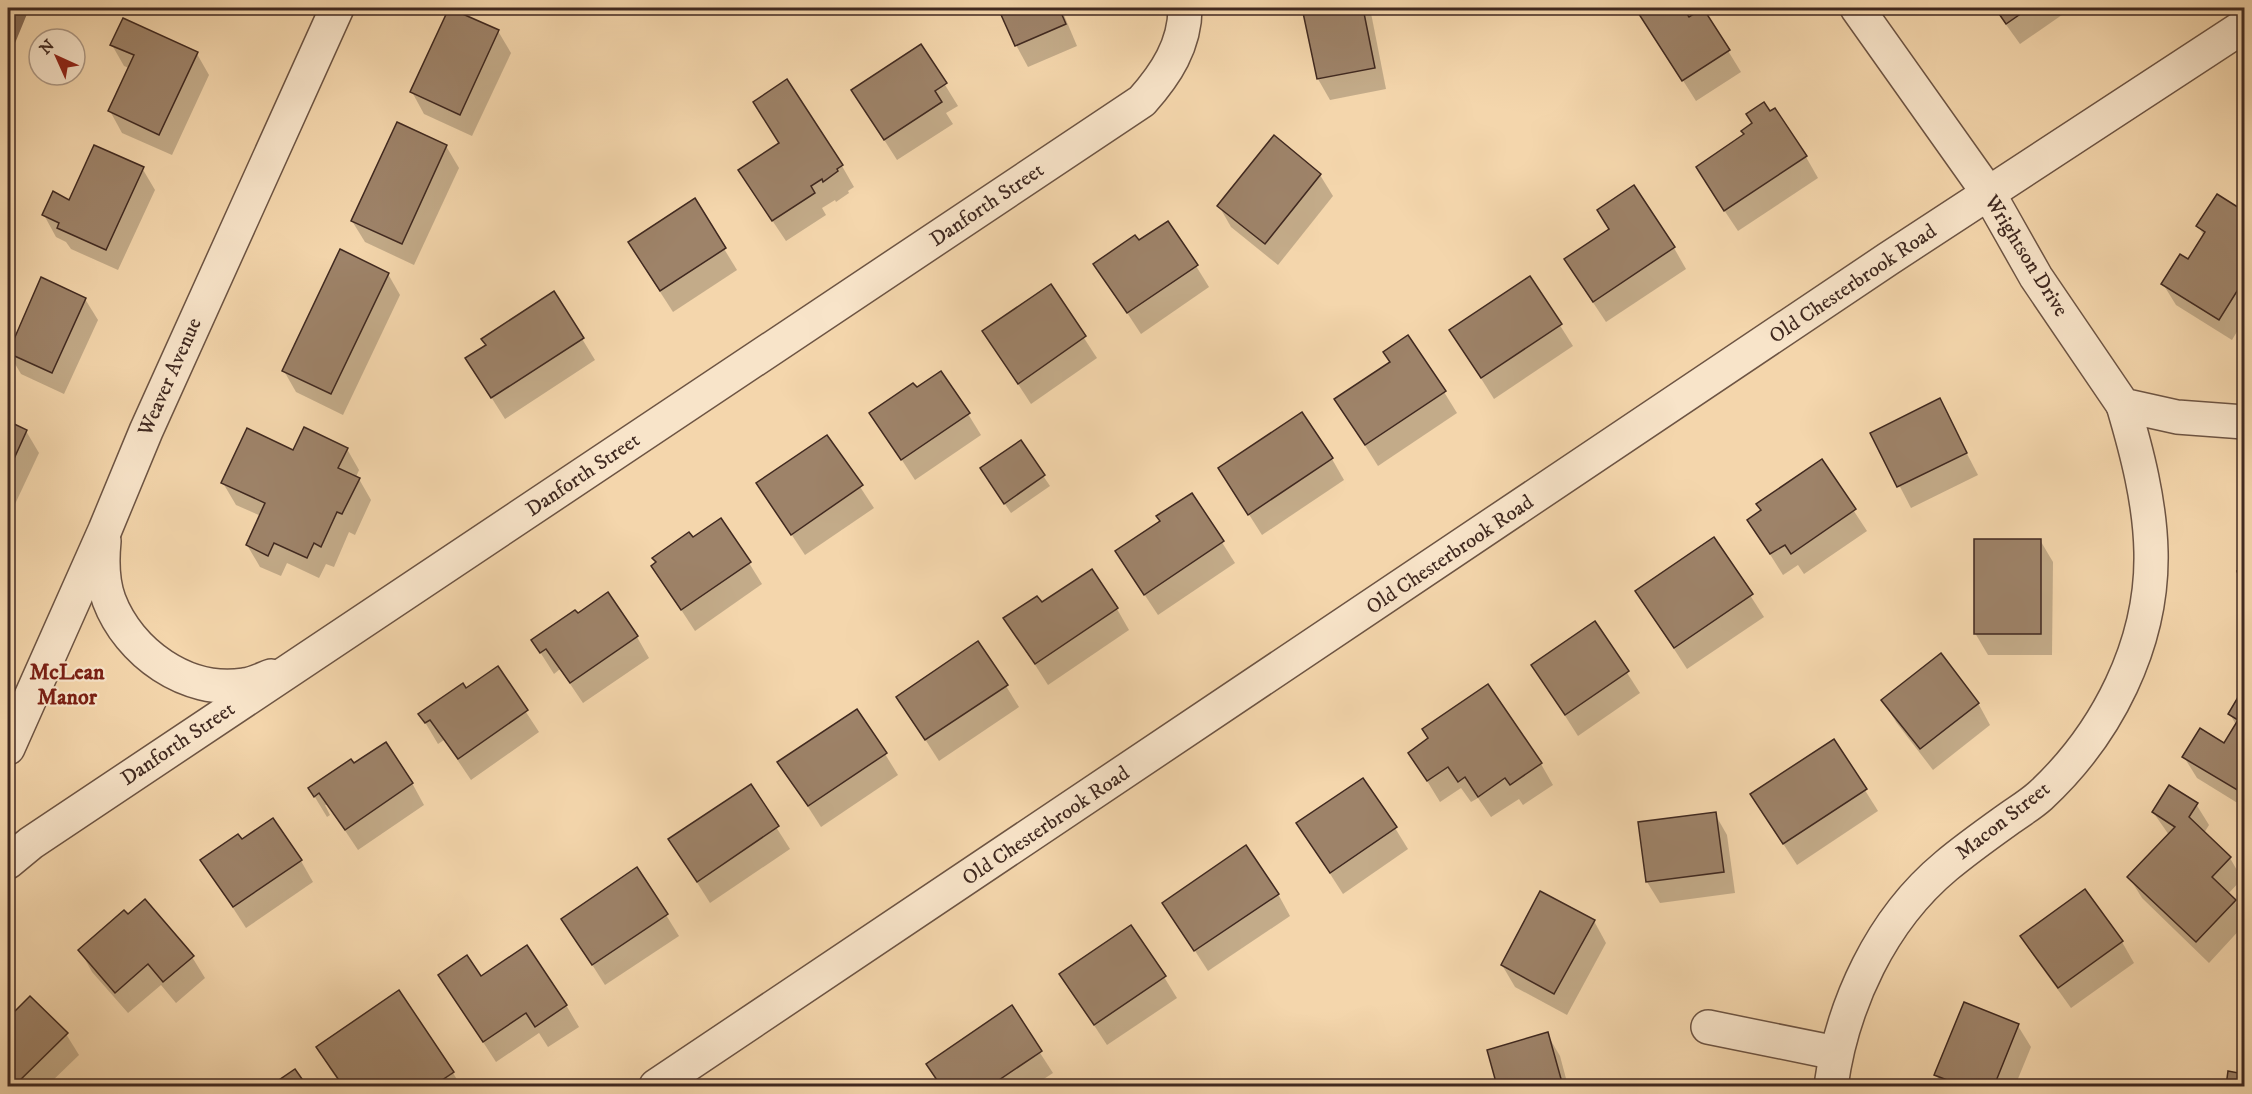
<svg xmlns="http://www.w3.org/2000/svg" width="2252" height="1094" font-family="'IM FELL DW Pica',serif">
	<style>
		.shadow { fill: #0003 }
		.lines { fill: none; stroke-linecap: round; stroke-linejoin: round }
		.stream { stroke: #876d57; stroke-width: 10 }
		.building { fill: #9e8369; stroke: #402920; stroke-width: 1.5 }
		.minor-casing { stroke: #6d5443; stroke-width: 36 }
		.minor { stroke: #f8e4c9; stroke-width: 33 }
		.labels { text-anchor: middle; dominant-baseline: central; stroke-width: 4.5; stroke-linejoin: round; paint-order: stroke }
		.street-label { font-size: 21px; fill: #402920; stroke: #f8e4c9 }
		.neighbourhood-label { font-size: 22px; font-weight: bold; fill: #7a1f14; stroke: #f8e4c9 }
	</style>
	<rect width="100%" height="100%" fill="#f4d6ac"/>
	<filter id="stains"><feTurbulence type="fractalNoise" baseFrequency=".00333" numOctaves="4"/><feColorMatrix values="0 0 0 0 .2 0 0 0 0 .09 0 0 0 0 .02 0 0 0 .5 -.17"/></filter>
	<radialGradient id="worn" r=".72"><stop offset=".6" stop-color="#630" stop-opacity="0"/><stop offset="1" stop-color="#630" stop-opacity=".3"/></radialGradient>
	<!-- shadow -->
	<g class="shadow">
		<polygon points="518,8 529,8 526,12"/>
		<polygon points="1000,8 1061,8 1077,46 1028,67 1016,45"/>
		<polygon points="1304,8 1370,8 1386,89 1330,100 1318,79"/>
		<polygon points="1637,8 1681,8 1688,19 1703,10 1741,72 1696,101"/>
		<polygon points="1994,8 2072,8 2020,44"/>
		<polygon points="498,31 511,53 472,136 424,114 412,92"/>
		<polygon points="112,45 197,54 209,75 172,155 122,133 110,111 129,68 124,66"/>
		<polygon points="921,46 958,106 946,113 953,124 897,160 853,91"/>
		<polygon points="755,103 842,166 854,187 848,191 849,193 836,202 835,200 822,208 826,215 786,241 753,192 780,144"/>
		<polygon points="446,146 459,168 414,265 365,242 352,221"/>
		<polygon points="1806,157 1818,178 1738,231 1710,189"/>
		<polygon points="142,168 155,190 118,270 71,249 66,242 56,237 44,215"/>
		<polygon points="1320,175 1333,196 1278,265 1231,227 1219,206"/>
		<polygon points="2217,196 2244,213 2244,320 2232,340 2176,305 2163,284 2188,261 2204,236 2198,226"/>
		<polygon points="694,200 737,270 673,312 642,264"/>
		<polygon points="1139,242 1196,266 1209,287 1141,334 1095,264"/>
		<polygon points="1674,248 1686,269 1606,322 1578,280"/>
		<polygon points="388,274 400,295 343,415 296,392 284,371"/>
		<polygon points="1530,278 1573,346 1494,399 1451,331"/>
		<polygon points="42,279 85,299 98,320 64,394 21,374 8,352"/>
		<polygon points="1050,286 1097,358 1031,404 984,332"/>
		<polygon points="554,293 595,360 505,419 467,359 487,346"/>
		<polygon points="916,390 968,414 981,435 915,480 871,413"/>
		<polygon points="1444,392 1457,413 1378,466 1336,400"/>
		<polygon points="1939,400 1978,475 1911,508 1872,433"/>
		<polygon points="8,422 26,431 39,453 8,519"/>
		<polygon points="827,437 874,508 805,555 758,484"/>
		<polygon points="1021,443 1050,486 1011,513 988,479"/>
		<polygon points="347,449 359,470 356,477 359,479 371,500 355,535 349,532 334,567 326,564 319,578 287,563 281,576 260,567 247,545 261,516 236,505 223,483 293,452"/>
		<polygon points="1332,459 1344,480 1262,535 1220,469"/>
		<polygon points="1821,461 1867,531 1804,574 1798,565 1783,575 1749,521"/>
		<polygon points="1192,495 1235,563 1158,615 1130,573 1161,522"/>
		<polygon points="692,539 749,563 762,584 695,631 653,567"/>
		<polygon points="1714,539 1764,617 1687,669 1637,592"/>
		<polygon points="2040,540 2053,562 2052,655 1988,655 1975,633"/>
		<polygon points="1117,609 1129,630 1048,685 1005,618"/>
		<polygon points="1595,623 1640,693 1578,736 1533,666"/>
		<polygon points="637,637 649,658 583,703 560,669 554,674 533,641"/>
		<polygon points="497,668 539,732 471,780 444,740 438,744 420,714 465,690"/>
		<polygon points="1006,686 1019,707 939,761 898,697"/>
		<polygon points="2244,689 2244,807 2197,778 2184,757 2224,745 2236,725 2230,714"/>
		<polygon points="1883,700 1978,703 1990,725 1933,770 1896,722"/>
		<polygon points="1834,741 1878,811 1797,865 1765,816"/>
		<polygon points="1410,753 1541,764 1553,785 1523,805 1519,799 1491,817 1478,798 1471,802 1461,788 1440,802"/>
		<polygon points="885,754 898,775 821,827 779,762"/>
		<polygon points="354,765 412,783 424,805 358,850 328,805 325,805 330,815 327,817 310,789"/>
		<polygon points="750,786 790,849 710,903 670,840"/>
		<polygon points="2196,804 2209,825 2204,833 2230,858 2242,879 2228,894 2235,901 2244,918 2244,925 2209,963 2142,898 2129,877 2169,835 2153,812"/>
		<polygon points="1715,814 1727,835 1735,893 1660,903 1647,882"/>
		<polygon points="1298,824 1395,828 1408,849 1343,894"/>
		<polygon points="242,841 301,861 313,882 246,928 202,860"/>
		<polygon points="1278,894 1290,916 1208,971 1164,903"/>
		<polygon points="666,915 679,936 605,985 563,919"/>
		<polygon points="1594,921 1606,943 1567,1015 1515,987 1502,965"/>
		<polygon points="2022,937 2122,942 2134,963 2071,1008 2035,958"/>
		<polygon points="80,950 192,957 205,978 176,1003 161,985 128,1013 92,972"/>
		<polygon points="1061,975 1164,977 1177,998 1107,1045"/>
		<polygon points="440,976 481,978 566,1005 579,1027 548,1047 539,1033 496,1062"/>
		<polygon points="398,992 453,1073 461,1086 342,1086 330,1069 318,1047"/>
		<polygon points="30,998 66,1034 79,1055 47,1086 8,1086 8,1020"/>
		<polygon points="1011,1008 1053,1073 1033,1086 941,1086 928,1064"/>
		<polygon points="2018,1026 2031,1047 2015,1086 1943,1086 1936,1075"/>
		<polygon points="1547,1034 1560,1056 1568,1086 1498,1086 1489,1051"/>
	</g>
	<g class="lines">
		<!-- stream -->
		<polyline class="stream" points="8,47 24,8"/>
	</g>
	<!-- building -->
	<g class="building">
		<polygon points="449,8 499,30 460,115 410,92"/>
		<polygon points="998,8 1059,8 1066,24 1015,46"/>
		<polygon points="1302,8 1363,8 1375,68 1317,79"/>
		<polygon points="1635,8 1683,8 1689,17 1703,8 1730,50 1682,81"/>
		<polygon points="1995,8 2029,8 2006,24"/>
		<polygon points="123,18 198,52 159,135 108,111 134,55 110,45"/>
		<polygon points="921,44 947,83 935,91 942,102 884,140 851,90"/>
		<polygon points="787,79 843,165 837,169 838,171 823,182 822,179 811,186 815,193 772,221 738,170 779,143 753,102"/>
		<polygon points="1764,102 1770,111 1775,108 1807,156 1724,211 1696,167 1744,134 1741,131 1752,123 1746,114"/>
		<polygon points="397,122 447,145 402,244 351,221"/>
		<polygon points="1274,135 1321,174 1265,244 1217,206"/>
		<polygon points="94,145 144,167 106,250 57,228 59,223 42,215 53,191 69,200"/>
		<polygon points="1634,185 1675,247 1593,302 1564,259 1609,229 1597,210"/>
		<polygon points="2217,194 2244,211 2244,280 2219,320 2161,284 2180,254 2188,259 2205,232 2196,226"/>
		<polygon points="695,198 726,248 660,291 628,242"/>
		<polygon points="1168,221 1198,265 1127,313 1093,264 1135,235 1139,240"/>
		<polygon points="340,249 389,273 331,394 282,371"/>
		<polygon points="1530,276 1562,324 1481,378 1449,330"/>
		<polygon points="41,277 86,298 52,373 8,353"/>
		<polygon points="1051,284 1086,336 1018,384 982,331"/>
		<polygon points="554,291 584,338 491,398 465,358 486,345 481,339"/>
		<polygon points="1408,335 1446,391 1365,445 1334,399 1390,362 1383,352"/>
		<polygon points="941,371 970,413 901,460 869,413 913,383 917,387"/>
		<polygon points="1940,398 1967,453 1897,487 1870,433"/>
		<polygon points="1302,412 1333,458 1248,515 1218,468"/>
		<polygon points="8,421 27,430 8,472"/>
		<polygon points="304,427 348,448 338,468 360,478 342,514 337,512 321,547 314,543 307,558 274,543 268,556 246,545 265,503 221,483 247,428 293,450"/>
		<polygon points="827,435 863,485 791,535 756,483"/>
		<polygon points="1021,440 1045,475 1004,504 980,468"/>
		<polygon points="1822,459 1856,509 1791,554 1785,545 1770,554 1747,520 1761,510 1756,504"/>
		<polygon points="1192,493 1224,541 1144,595 1115,551 1160,521 1156,516"/>
		<polygon points="721,518 751,562 681,610 651,566 656,562 652,558 689,532 693,537"/>
		<polygon points="1714,537 1753,594 1674,648 1635,591"/>
		<rect x="1974" y="539" width="67" height="95"/>
		<polygon points="2244,568 2244,594 2237,571"/>
		<polygon points="1092,569 1118,608 1035,664 1003,618 1037,596 1042,602"/>
		<polygon points="608,592 638,636 570,683 546,649 540,653 531,640 575,610 578,613"/>
		<polygon points="1595,621 1629,671 1565,715 1531,665"/>
		<polygon points="978,641 1008,685 925,740 896,697"/>
		<polygon points="1941,653 1979,703 1920,749 1881,700"/>
		<polygon points="498,666 528,710 458,759 430,720 425,723 418,714 463,683 466,688"/>
		<polygon points="1488,684 1542,763 1510,785 1505,778 1478,797 1465,777 1458,782 1448,767 1427,781 1408,753 1428,738 1422,729"/>
		<polygon points="2244,687 2244,794 2182,757 2200,728 2224,743 2238,720 2228,714"/>
		<polygon points="857,709 887,753 808,806 777,762"/>
		<polygon points="1834,739 1867,789 1783,844 1750,794"/>
		<polygon points="386,742 413,783 345,830 319,793 314,797 308,788 351,759 354,763"/>
		<polygon points="1363,778 1397,827 1330,873 1296,823"/>
		<polygon points="751,784 779,826 697,882 668,839"/>
		<polygon points="2169,785 2198,803 2189,817 2231,857 2212,877 2236,900 2196,942 2127,877 2175,827 2152,812"/>
		<polygon points="1716,812 1724,872 1646,882 1638,822"/>
		<polygon points="273,818 302,860 233,907 200,860 238,834 242,839"/>
		<polygon points="1246,845 1279,894 1194,951 1162,903"/>
		<polygon points="637,867 668,914 592,965 561,919"/>
		<polygon points="2085,889 2123,941 2058,988 2020,936"/>
		<polygon points="1540,891 1595,920 1554,994 1501,965"/>
		<polygon points="145,899 194,956 163,982 148,964 115,993 78,950 124,910 128,914"/>
		<polygon points="1131,925 1166,976 1094,1025 1059,974"/>
		<polygon points="527,945 567,1005 535,1027 526,1013 483,1042 438,975 467,955 481,976"/>
		<polygon points="399,990 454,1072 433,1086 410,1086 407,1082 400,1086 343,1086 316,1047"/>
		<polygon points="30,996 68,1033 14,1086 11,1086 8,1083 8,1018"/>
		<polygon points="1964,1002 2019,1024 1994,1086 1963,1086 1934,1075"/>
		<polygon points="1012,1005 1042,1051 990,1086 941,1086 926,1064"/>
		<polygon points="1548,1032 1563,1086 1497,1086 1487,1050"/>
		<polygon points="295,1069 307,1086 284,1086 279,1080"/>
		<polygon points="2228,1071 2244,1074 2244,1086 2226,1086"/>
	</g>
	<g class="lines">
		<!-- minor casing -->
		<g class="minor-casing">
			<g id="minor">
				<polyline points="1857,8 1989,194 2036,277 2123,405 2177,417 2244,422"/>
				<path d="M104 541C102 561 102 581 109 600 129 653 187 694 244 685 253 684 263 679 271 676"/>
				<polyline points="8,748 105,530 146,431 337,8"/>
				<path d="M8 862 31 843 1142 101C1166 74 1185 45 1185 8"/>
				<polyline points="1708,1027 1836,1053"/>
				<polyline points="656,1086 1888,259 2244,26"/>
				<path d="M1831 1086C1842 1005 1881 920 1946 866 1965 850 1986 835 2007 820 2018 812 2030 805 2040 796 2107 734 2153 644 2151 552 2150 502 2137 452 2123 405"/>
			</g>
		</g>
		<!-- minor -->
		<use href="#minor" class="minor"/>
	</g>
	<g class="labels">
		<!-- street labels -->
		<g class="street-label">
			<text transform="translate(987 205) rotate(-34)">Danforth Street</text>
			<text transform="translate(2026 256) rotate(58)">Wrightson Drive</text>
			<text transform="translate(1853 284) rotate(-34)">Old Chesterbrook Road</text>
			<text transform="translate(170 377) rotate(-66)">Weaver Avenue</text>
			<text transform="translate(583 475) rotate(-34)">Danforth Street</text>
			<text transform="translate(1450 555) rotate(-34)">Old Chesterbrook Road</text>
			<text transform="translate(178 744) rotate(-34)">Danforth Street</text>
			<text transform="translate(2003 821) rotate(-38)">Macon Street</text>
			<text transform="translate(1046 826) rotate(-34)">Old Chesterbrook Road</text>
		</g>
		<!-- neighbourhood labels -->
		<g class="neighbourhood-label">
			<text x="67" y="672">McLean<tspan x="67" dy="25">Manor</tspan></text>
		</g>
	</g>
	<!-- margin -->
	<rect width="2252" height="1094" fill="none" stroke="#f4d6ac" stroke-width="30"/>
	<rect x="9" y="9" width="2234" height="1076" fill="none" stroke="#402920" stroke-width="3"/>
	<rect x="15" y="15" width="2222" height="1064" fill="none" stroke="#402920" stroke-width="1.5"/>
	<!-- north arrow -->
	<g transform="translate(57 57) rotate(315)"><circle r="28" fill="#f8e4c9" stroke="#ae9985" stroke-width="1.5"/>
	<path d="M0-4.5L10 22L0 15L-10 22Z" fill="#8f2418"/>
	<text y="-9" font-size="16" font-weight="bold" text-anchor="middle" fill="#402920">N</text>
	</g>
	<rect width="100%" height="100%" filter="url(#stains)"/>
	<rect width="100%" height="100%" fill="url(#worn)"/>
</svg>
